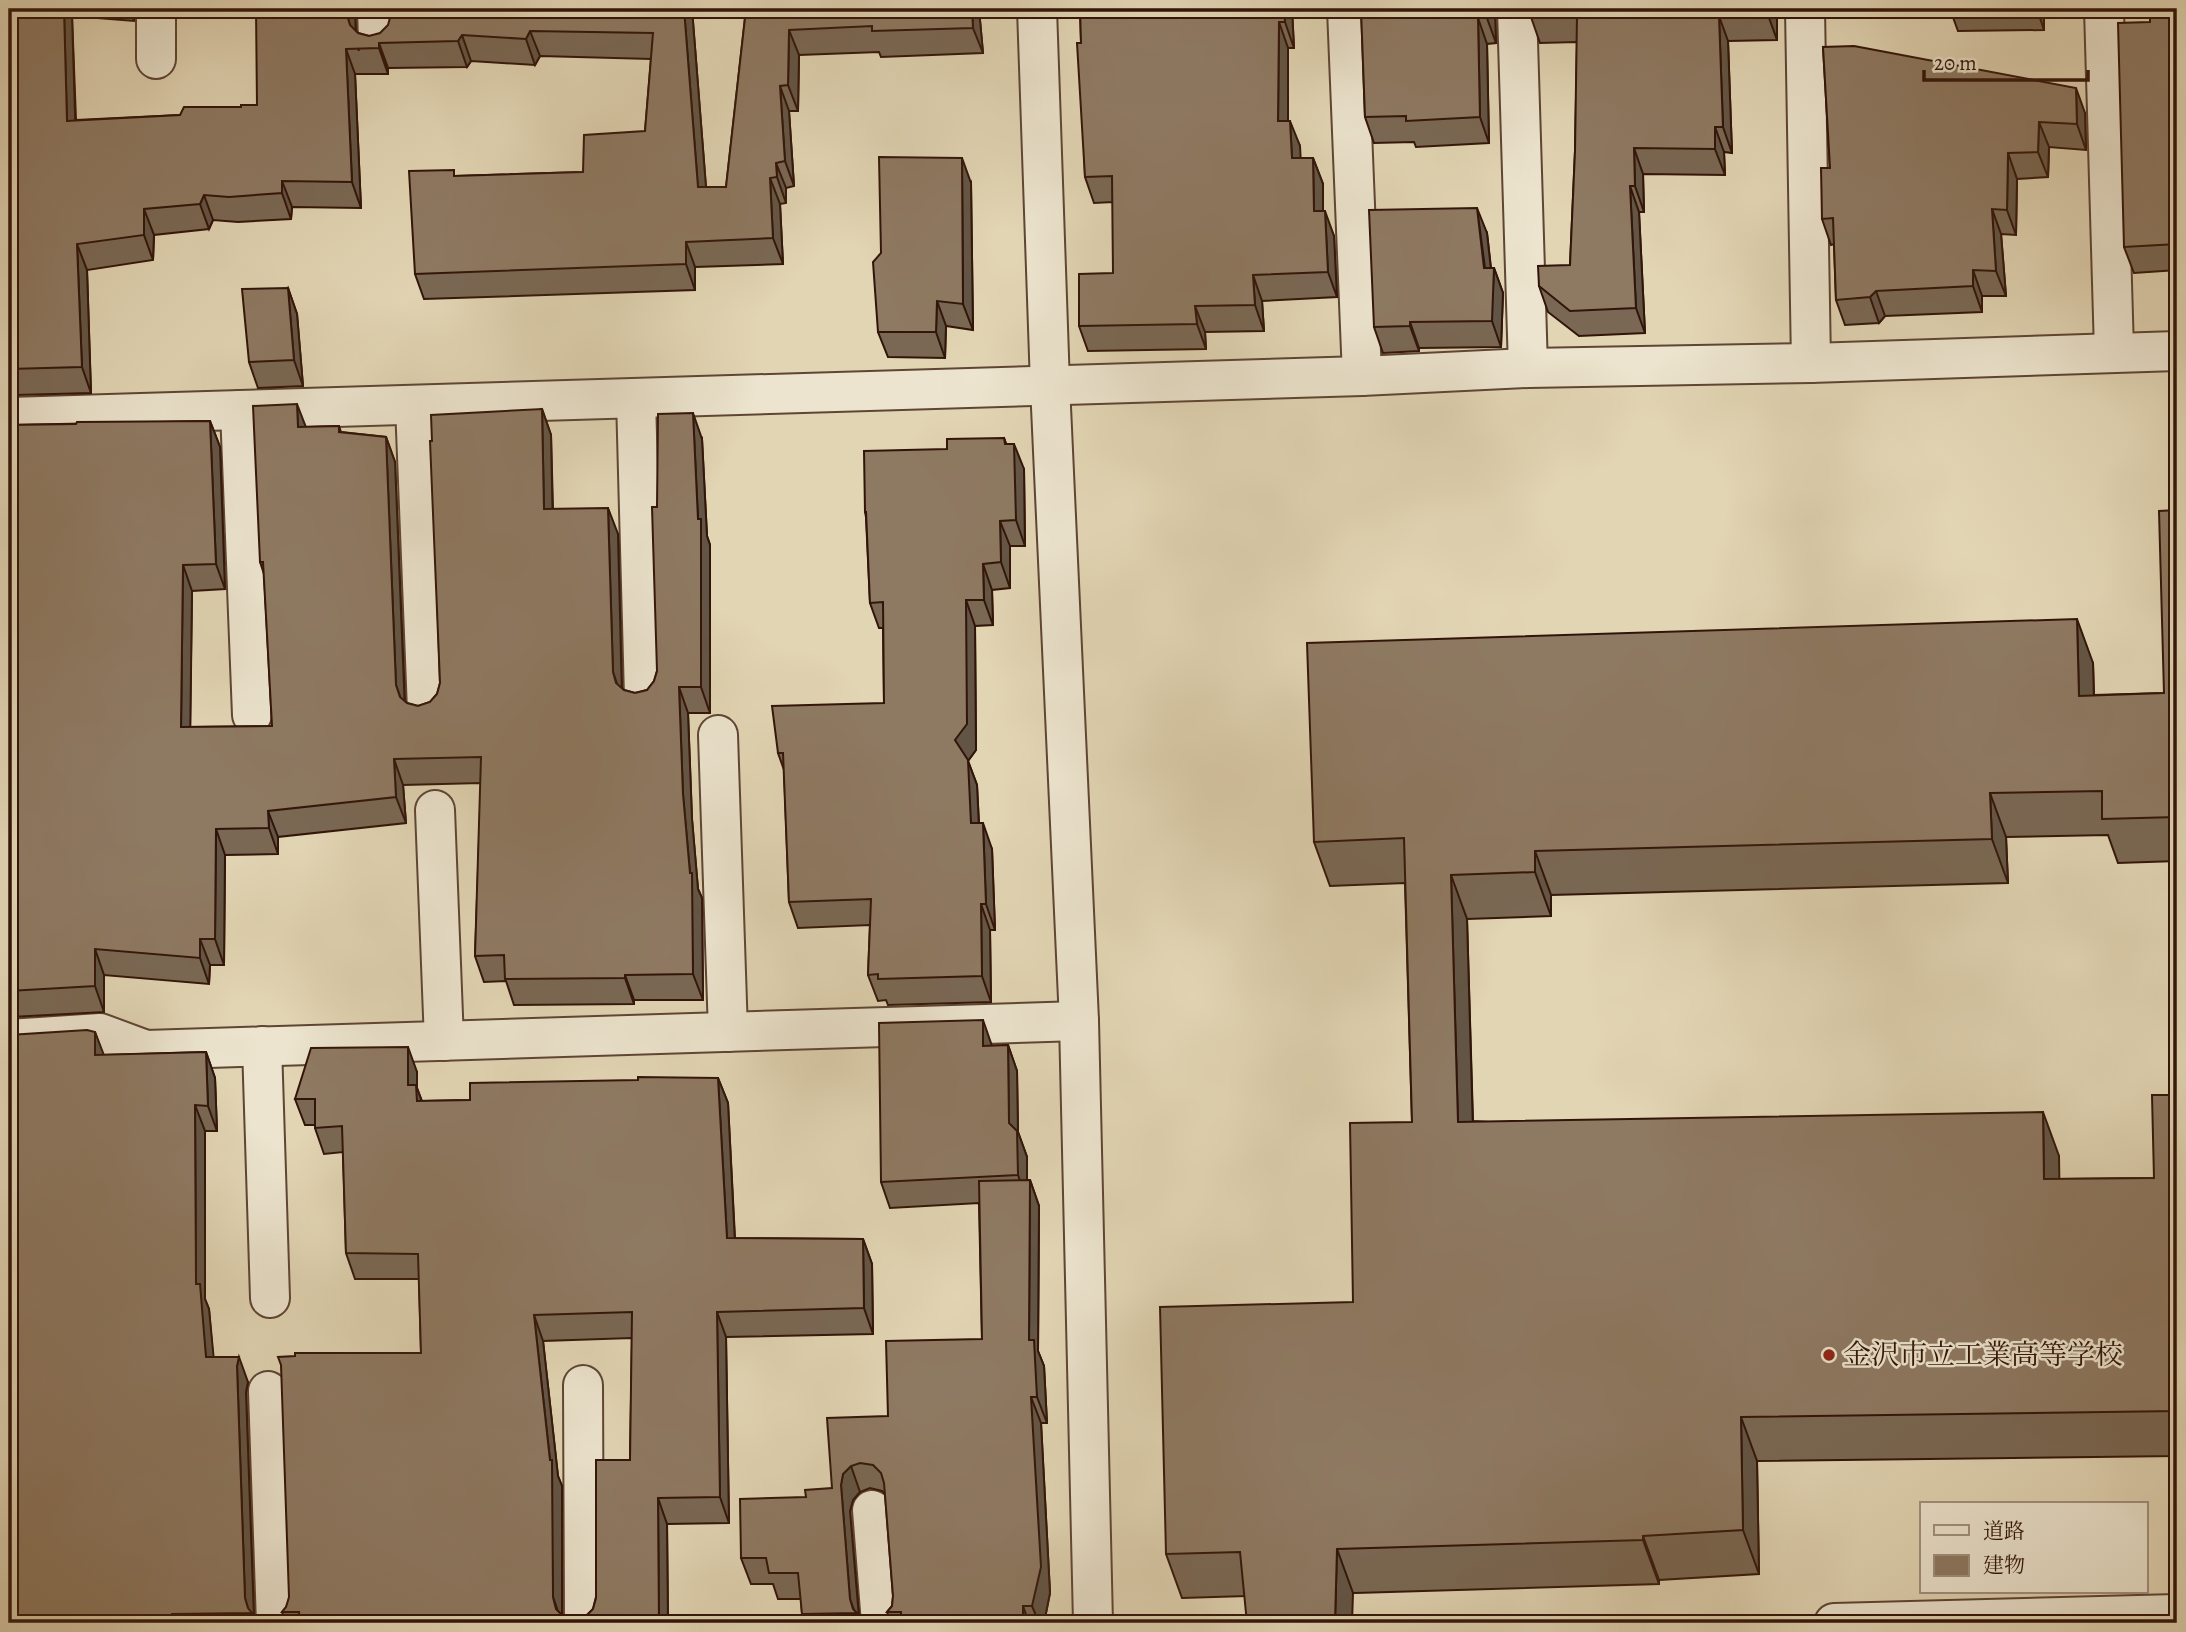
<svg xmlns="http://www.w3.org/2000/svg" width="2186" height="1632" font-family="Alegreya,'Noto Serif JP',serif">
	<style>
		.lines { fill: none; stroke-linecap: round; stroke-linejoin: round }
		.street-casing { stroke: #5e4534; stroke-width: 42 }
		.street { stroke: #ece4ce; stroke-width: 38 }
		.wall { fill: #7a6854; stroke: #32150a; stroke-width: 2; fill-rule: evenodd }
		.shaded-wall { fill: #635545; stroke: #32150a; stroke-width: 2 }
		.building { fill: #8e7962; stroke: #32150a; stroke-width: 2; fill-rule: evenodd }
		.poi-dot { fill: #8f2418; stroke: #ece4ce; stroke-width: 2.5 }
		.labels { text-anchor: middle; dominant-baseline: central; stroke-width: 5; stroke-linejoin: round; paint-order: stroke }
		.poi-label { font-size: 28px; fill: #32150a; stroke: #ece4ce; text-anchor: start }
	</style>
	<rect width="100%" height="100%" fill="#e2d5b4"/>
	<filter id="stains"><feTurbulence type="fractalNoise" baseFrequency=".00286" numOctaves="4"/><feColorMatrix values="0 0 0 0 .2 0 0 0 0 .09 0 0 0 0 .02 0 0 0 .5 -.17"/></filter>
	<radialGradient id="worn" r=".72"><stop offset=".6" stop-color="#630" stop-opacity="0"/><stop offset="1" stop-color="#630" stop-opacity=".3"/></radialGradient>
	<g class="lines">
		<!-- street casing -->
		<g class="street-casing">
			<g id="street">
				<polyline points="156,9 156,59"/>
				<polyline points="377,9 378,40"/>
				<polyline points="1037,9 1050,385 1079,1021 1093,1623"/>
				<polyline points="1347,9 1362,376"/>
				<polyline points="1517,9 1528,368"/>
				<polyline points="1805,9 1811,363"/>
				<polyline points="2104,9 2114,351"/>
				<polyline points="636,398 644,697"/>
				<polyline points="415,405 427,710"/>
				<polyline points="240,410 252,715"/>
				<polyline points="9,417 1362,376 1528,368 1811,363 2177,351"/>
				<polyline points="718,735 728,1032"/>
				<polyline points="435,810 444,1041"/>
				<polyline points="9,1039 100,1033 146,1050 1079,1021"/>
				<polyline points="262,1046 270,1298"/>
				<polyline points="583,1385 584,1623"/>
				<polyline points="268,1391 276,1623"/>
				<polyline points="872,1510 881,1623"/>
				<polyline points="1834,1623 2177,1614"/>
			</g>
		</g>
		<!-- street -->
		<use href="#street" class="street"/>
	</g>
	<!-- wall -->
	<g class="wall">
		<polygon points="9,9 134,9 134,21 72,16 76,120 180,115 257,105 355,9 356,31 358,33 369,36 692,9 706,187 726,187 746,9 979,9 983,53 881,57 879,52 799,55 798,111 789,111 794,186 786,188 786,203 780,204 783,264 695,267 695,290 424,299 415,274 456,176 583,172 645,131 651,59 540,56 535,65 471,61 467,67 388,68 388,74 355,74 361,208 292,207 291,219 238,222 213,220 209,229 154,235 153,260 87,270 91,393 16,395 10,380 9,380"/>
		<polygon points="1080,9 1292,9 1294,48 1288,48 1288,121 1300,146 1300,158 1313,158 1323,184 1323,211 1334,236 1337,297 1262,301 1264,331 1205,332 1206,349 1088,351 1079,326 1113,273 1113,202 1094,203 1085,177"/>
		<polygon points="1361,9 1495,9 1496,43 1487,44 1489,143 1416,147 1414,142 1374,143 1365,117"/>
		<polygon points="1777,9 1777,40 1728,41 1732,153 1724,152 1725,175 1643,174 1644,212 1639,212 1645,333 1579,336 1548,312 1539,286 1570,265 1575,151 1577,42 1540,43 1531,17"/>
		<polygon points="1950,9 2044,9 2044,30 1958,31"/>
		<polygon points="2177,9 2177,270 2134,273 2124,247 2150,22"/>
		<polygon points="1823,47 2085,113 2086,150 2049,147 2048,177 2017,179 2016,235 2001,234 2006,296 1982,296 1982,312 1885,316 1879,323 1845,325 1836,300 1834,244 1831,245 1822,219 1830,168"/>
		<polygon points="971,183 973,330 946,326 945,358 888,357 878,332"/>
		<polygon points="1487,233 1491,268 1494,268 1503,293 1501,347 1419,348 1419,351 1383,353 1374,327"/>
		<polygon points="288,288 297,314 303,386 258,388 249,362"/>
		<polygon points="542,409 551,435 553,509 618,534 622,688 624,690 635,693 647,690 654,681 657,671 657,507 702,439 707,536 710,545 710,713 688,713 692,819 698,889 702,898 703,1000 634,1000 634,1004 514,1005 506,981 484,982 475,956 481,783 403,785 406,823 278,837 278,854 225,855 224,965 210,965 209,984 104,975 104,1012 11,1017 9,1012 9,425 210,421 220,447 225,589 192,591 190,727 272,726 264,574 260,562 306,427 339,426 341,432 386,437 395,462 405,701 407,703 418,706 430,702 437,694 440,683 432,441"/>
		<polygon points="1004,438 1006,444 1024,469 1025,546 1010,546 1010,588 992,590 993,625 975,626 976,750 968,761 977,785 979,823 992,849 995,930 990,930 991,1002 888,1005 886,1000 878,1001 868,975 870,925 798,928 789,902 784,770 778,753 884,703 883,628 879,628 870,603 866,517 865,512 947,449"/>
		<polygon points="2177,510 2177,861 2118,863 2108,835 2006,837 2008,883 1551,895 1551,916 1467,919 1473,1121 2059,1156 2059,1179 2154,1178 2177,1095 2177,1456 1757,1461 1759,1574 1659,1580 1659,1584 1182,1598 1166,1554 1353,1302 1412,1122 1405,883 1330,886 1314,842 2093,663 2094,695 2164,693"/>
		<polygon points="95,1032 103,1055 206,1052 215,1078 217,1131 205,1131 205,1299 209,1309 213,1357 248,1382 246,1392 254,1618 256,1623 9,1623"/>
		<polygon points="1008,1045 1017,1071 1018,1132 1027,1157 1027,1180 1030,1180 1039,1206 1038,1351 1044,1366 1047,1423 1041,1423 1050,1593 1044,1623 891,1623 887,1612 892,1606 893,1596 885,1494 882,1491 870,1488 860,1492 853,1500 850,1511 859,1617 861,1623 806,1623 802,1614 801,1599 778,1599 773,1584 751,1584 741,1558 806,1497 832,1488 888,1416 982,1339 979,1203 890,1208 881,1182 992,1046"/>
		<path d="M417 1072V1088L422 1101 470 1100 718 1078 728 1103 735 1238 863 1239 872 1264 873 1334 726 1337 729 1523 667 1524 668 1623H286L282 1612 286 1607 421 1353 419 1279H355L346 1253 343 1152 324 1154 315 1128V1125H305L295 1099ZM632 1338 630 1460 593 1609 586 1616 575 1619 564 1617 562 1614V1486L558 1476 543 1341Z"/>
	</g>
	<!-- shaded-wall -->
	<g class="shaded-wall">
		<polygon points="64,9 70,9 72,16 76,146 67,121"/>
		<polygon points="130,9 134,9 134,21"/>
		<polygon points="347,9 355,9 356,41 359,51 350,25 347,15"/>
		<polygon points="684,9 692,9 708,213 698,187"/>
		<polygon points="972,9 979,9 983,53 973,28"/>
		<polygon points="1284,9 1292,9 1294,48 1285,22"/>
		<polygon points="1487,9 1495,9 1496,43 1487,18"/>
		<polygon points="1768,9 1777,9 1777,40 1768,15"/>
		<polygon points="2037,9 2044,9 2044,30"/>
		<polygon points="1719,16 1728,41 1732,153 1723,127"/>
		<polygon points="1478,18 1487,44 1489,143 1480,117"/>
		<polygon points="1279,22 1288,48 1288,147 1278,121"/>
		<polygon points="789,30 799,55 798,111 788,85"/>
		<polygon points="530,31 540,56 535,65 526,39"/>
		<polygon points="462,35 471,61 467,67 458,41"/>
		<polygon points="379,43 388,68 388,74 379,48"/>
		<polygon points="346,49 355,74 361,208 352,182"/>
		<polygon points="780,86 789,111 794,186 785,161"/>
		<polygon points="2076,88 2085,113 2086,150 2077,124"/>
		<polygon points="1290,121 1300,146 1302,184 1292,158"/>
		<polygon points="2039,122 2049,147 2048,177 2038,152"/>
		<polygon points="1715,127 1724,152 1725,175 1715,149"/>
		<polygon points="1634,148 1643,174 1644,212 1635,186"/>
		<polygon points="2008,153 2017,179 2016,235 2007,210"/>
		<polygon points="962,158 971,183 973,330 963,304"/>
		<polygon points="1313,158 1323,184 1323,236 1314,211"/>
		<polygon points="776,163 786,188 786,203 777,177"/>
		<polygon points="770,178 780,204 783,264 773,238"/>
		<polygon points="282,181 292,207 291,219 282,193"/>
		<polygon points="1630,186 1639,212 1645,333 1636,308"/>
		<polygon points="204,195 213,220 209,229 200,204"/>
		<polygon points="1477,208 1487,233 1493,288 1494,268 1503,293 1501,347 1492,321"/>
		<polygon points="144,209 154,235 153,260 144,235"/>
		<polygon points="1992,209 2001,234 2006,296 1996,271"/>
		<polygon points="1325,211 1334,236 1337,297 1328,272"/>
		<polygon points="686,242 695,267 695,290 686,264"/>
		<polygon points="77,244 87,270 91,393 82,367"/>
		<polygon points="1973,270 1982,296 1982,312 1973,286"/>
		<polygon points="1253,275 1262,301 1264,331 1255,305"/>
		<polygon points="288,288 297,314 303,386 294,360"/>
		<polygon points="1876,291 1885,316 1879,323 1870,297"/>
		<polygon points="937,301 946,326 945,358 936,332"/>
		<polygon points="1195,306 1205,332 1206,349 1197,324"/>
		<polygon points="1410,322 1419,348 1419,351 1410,326"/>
		<polygon points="297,404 307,430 298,427"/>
		<polygon points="542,409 551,435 553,535 544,509"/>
		<polygon points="693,413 702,439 707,536 710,545 710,713 701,687 698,519"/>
		<polygon points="210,421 220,447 225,589 216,564"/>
		<polygon points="386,437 395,462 405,711 396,685"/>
		<polygon points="1004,438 1014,464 1014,444 1024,469 1025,546 1016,520"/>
		<polygon points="608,508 618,534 622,698 613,672"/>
		<polygon points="1000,521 1010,546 1010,588 1001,562"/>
		<polygon points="983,564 992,590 993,625 984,600"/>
		<polygon points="183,565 192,591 190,753 181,727"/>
		<polygon points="966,600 975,626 976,750 968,761 977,785 980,849 971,823 955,740"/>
		<polygon points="2077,619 2093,663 2095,740 2079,696"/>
		<polygon points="679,687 688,713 692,819 698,889 702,898 703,1000 693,974 690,873 683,794"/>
		<polygon points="394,759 403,785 406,823 396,797"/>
		<polygon points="1990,793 2006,837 2008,883 1992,839"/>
		<polygon points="268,811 278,837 278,854 269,828"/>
		<polygon points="983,823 992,849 995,930 986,904"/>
		<polygon points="216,829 225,855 224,965 215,939"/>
		<polygon points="1535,851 1551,895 1551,916 1535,872"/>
		<polygon points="1451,875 1467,919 1474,1166 1458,1122"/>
		<polygon points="981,904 990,930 991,1002 982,976"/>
		<polygon points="200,939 210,965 209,984 200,958"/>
		<polygon points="95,949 104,975 104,1012 95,986"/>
		<polygon points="625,975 634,1000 634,1004 625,978"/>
		<polygon points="983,1020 992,1046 983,1046"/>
		<polygon points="95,1032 105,1058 95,1055"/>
		<polygon points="1008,1045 1017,1071 1018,1132 1027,1157 1027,1201 1018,1175 1009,1123"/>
		<polygon points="408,1047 417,1072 417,1088 425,1110 427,1126 408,1085"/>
		<polygon points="206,1052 215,1078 217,1131 208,1106"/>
		<polygon points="718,1078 728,1103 736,1264 727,1238"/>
		<polygon points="195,1105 205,1131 205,1299 209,1309 216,1382 206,1357 196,1284"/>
		<polygon points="2043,1112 2059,1156 2060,1223 2044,1179"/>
		<polygon points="1030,1180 1039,1206 1038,1351 1044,1366 1047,1423 1037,1397 1029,1340"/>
		<polygon points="863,1239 872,1264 873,1334 864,1308"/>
		<polygon points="717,1312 726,1337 729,1523 720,1497"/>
		<polygon points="534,1315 543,1341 558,1476 562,1486 562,1623 553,1597 550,1460"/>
		<polygon points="239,1357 248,1382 246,1392 254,1618 252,1613 249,1613 245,1598 237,1366"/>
		<polygon points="1031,1397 1041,1423 1050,1593 1044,1623 1039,1623 1032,1606"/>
		<polygon points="1741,1417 1757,1461 1759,1574 1743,1530"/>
		<polygon points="851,1466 860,1492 853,1500 850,1511 859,1617 857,1613 855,1613 850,1599 841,1485 843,1474"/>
		<polygon points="658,1498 667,1524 668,1623 659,1623"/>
		<polygon points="1643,1536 1659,1580 1659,1584 1643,1540"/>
		<polygon points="1337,1549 1353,1593 1352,1623 1335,1623"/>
		<polygon points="1023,1606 1029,1623 1023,1623"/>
	</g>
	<!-- building -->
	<g class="building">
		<polygon points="9,9 64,9 67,121 180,115 184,107 241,107 241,105 257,105 256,9 347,9 347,15 350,25 358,33 369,36 380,33 388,25 391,14 390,9 684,9 698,187 726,187 746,9 972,9 973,28 872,31 872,26 789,30 788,85 780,86 785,161 776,163 777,177 770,178 773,238 686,242 686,264 415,274 409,171 454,170 454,176 583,172 584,135 645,131 653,33 530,31 526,39 462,35 458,41 379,43 379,48 346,49 352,182 282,181 282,193 229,197 204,195 200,204 144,209 144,235 77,244 82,367 9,369"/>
		<polygon points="1080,9 1284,9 1285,22 1279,22 1278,121 1290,121 1292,158 1313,158 1314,211 1325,211 1328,272 1253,275 1255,305 1195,306 1197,324 1079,326 1079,274 1113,273 1112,176 1085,177 1077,43 1081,43"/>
		<polygon points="1361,9 1487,9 1487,18 1478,18 1480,117 1406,121 1406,116 1365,117"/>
		<polygon points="1530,9 1768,9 1768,15 1719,16 1723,127 1715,127 1715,149 1634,148 1635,186 1630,186 1636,308 1570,311 1539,286 1538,266 1570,265 1575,151 1577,16 1531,17"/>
		<polygon points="2150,9 2177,9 2177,244 2124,247 2118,23 2150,22"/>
		<polygon points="1854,46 2076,88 2077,124 2039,122 2038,152 2008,153 2007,210 1992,209 1996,271 1973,270 1973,286 1876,291 1870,297 1836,300 1833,218 1822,219 1821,168 1830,168 1823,47"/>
		<polygon points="879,157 962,158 963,304 937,301 936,332 878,332 873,262 881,253"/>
		<polygon points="1477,208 1484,268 1494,268 1492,321 1410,322 1410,326 1374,327 1369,210"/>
		<polygon points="288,288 294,360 249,362 242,289"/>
		<polygon points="297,404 298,427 339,426 339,432 386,437 396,685 400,697 407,703 418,706 430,702 437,694 440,683 430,441 432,441 431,415 542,409 544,509 608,508 613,672 616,683 624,690 635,693 647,690 654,681 657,671 652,507 657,507 658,414 693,413 698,519 701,519 701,687 679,687 683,794 690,873 692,873 693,974 625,975 625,978 505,979 504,955 475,956 481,757 394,759 396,797 268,811 269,828 216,829 215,939 200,939 200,958 95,949 95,986 9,991 9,425 76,424 77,422 210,421 216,564 183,565 181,727 272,726 263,562 260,562 253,406"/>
		<polygon points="1004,438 1005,444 1014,444 1016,520 1000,521 1001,562 983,564 984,600 966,600 967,724 955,740 968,760 971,823 983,823 986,904 981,904 982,976 878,979 878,974 868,975 871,899 789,902 783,753 778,753 772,706 884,703 883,602 870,603 866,512 865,512 864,451 947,449 947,439"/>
		<polygon points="2177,510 2177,817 2102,819 2102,791 1990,793 1992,839 1535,851 1535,872 1451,875 1458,1122 2043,1112 2044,1179 2154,1178 2152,1095 2177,1095 2177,1411 1741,1417 1743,1530 1643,1536 1643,1540 1337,1549 1335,1623 1247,1623 1240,1552 1166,1554 1160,1307 1353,1302 1350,1123 1412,1122 1404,838 1314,842 1307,643 2077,619 2079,696 2164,693 2159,511"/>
		<polygon points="983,1020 983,1046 1008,1045 1009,1123 1017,1131 1018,1175 881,1182 879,1023"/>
		<polygon points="87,1030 95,1032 95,1055 206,1052 208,1106 195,1105 196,1284 200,1284 206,1357 239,1357 237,1366 245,1598 248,1608 252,1613 172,1614 172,1623 9,1623 9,1035"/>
		<path d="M408 1047V1085H416L417 1101 470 1100V1083L638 1080V1077L718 1078 727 1238 863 1239 864 1308 717 1312 720 1497 658 1498 659 1623H300L299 1612H282L286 1607 289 1597 281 1365 278 1357 295 1356V1353H421L418 1254 346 1253 342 1126 315 1128V1099H295L311 1048ZM632 1312 630 1460H596V1598L593 1609 586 1616 575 1619 564 1617 556 1609 553 1597 552 1460H550L534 1315Z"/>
		<polygon points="1030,1180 1029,1340 1034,1340 1037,1397 1031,1397 1041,1567 1032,1606 1023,1606 1023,1623 901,1623 901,1612 887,1612 892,1606 893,1596 884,1483 881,1473 873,1465 860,1463 851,1466 843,1474 841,1485 850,1599 853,1609 857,1613 802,1614 798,1573 769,1573 766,1558 741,1558 740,1499 806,1497 805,1490 832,1488 827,1418 888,1416 886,1341 982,1339 979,1181"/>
	</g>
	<!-- markers -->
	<circle class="poi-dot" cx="1829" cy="1355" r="7"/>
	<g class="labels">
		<!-- poi labels -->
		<g class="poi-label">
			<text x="1843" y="1355">金沢市立工業高等学校</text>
		</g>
	</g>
	<!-- margin -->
	<rect width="2186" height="1632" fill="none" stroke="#e2d5b4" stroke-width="35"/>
	<rect x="10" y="10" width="2165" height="1611" fill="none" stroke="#32150a" stroke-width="3.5"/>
	<rect x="18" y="18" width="2151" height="1597" fill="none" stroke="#32150a" stroke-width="2"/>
	<!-- legend -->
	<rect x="1920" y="1502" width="228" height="91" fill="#ece4ce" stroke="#a29180" stroke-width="2"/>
	<rect x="1934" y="1525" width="35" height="10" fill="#ece4ce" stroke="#a29180" stroke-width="2"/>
	<text x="1983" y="1538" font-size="21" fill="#32150a">道路</text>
	<rect x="1934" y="1555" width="35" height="21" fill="#8e7962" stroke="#a29180" stroke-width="2"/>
	<text x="1983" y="1572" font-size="21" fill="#32150a">建物</text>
	<!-- scale -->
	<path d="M1924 70v10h164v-10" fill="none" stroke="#32150a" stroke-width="3.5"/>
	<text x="1934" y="70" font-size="21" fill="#32150a" stroke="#ece4ce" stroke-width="5" paint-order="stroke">20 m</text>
	<rect width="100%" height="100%" filter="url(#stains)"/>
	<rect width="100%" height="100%" fill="url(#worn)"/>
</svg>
